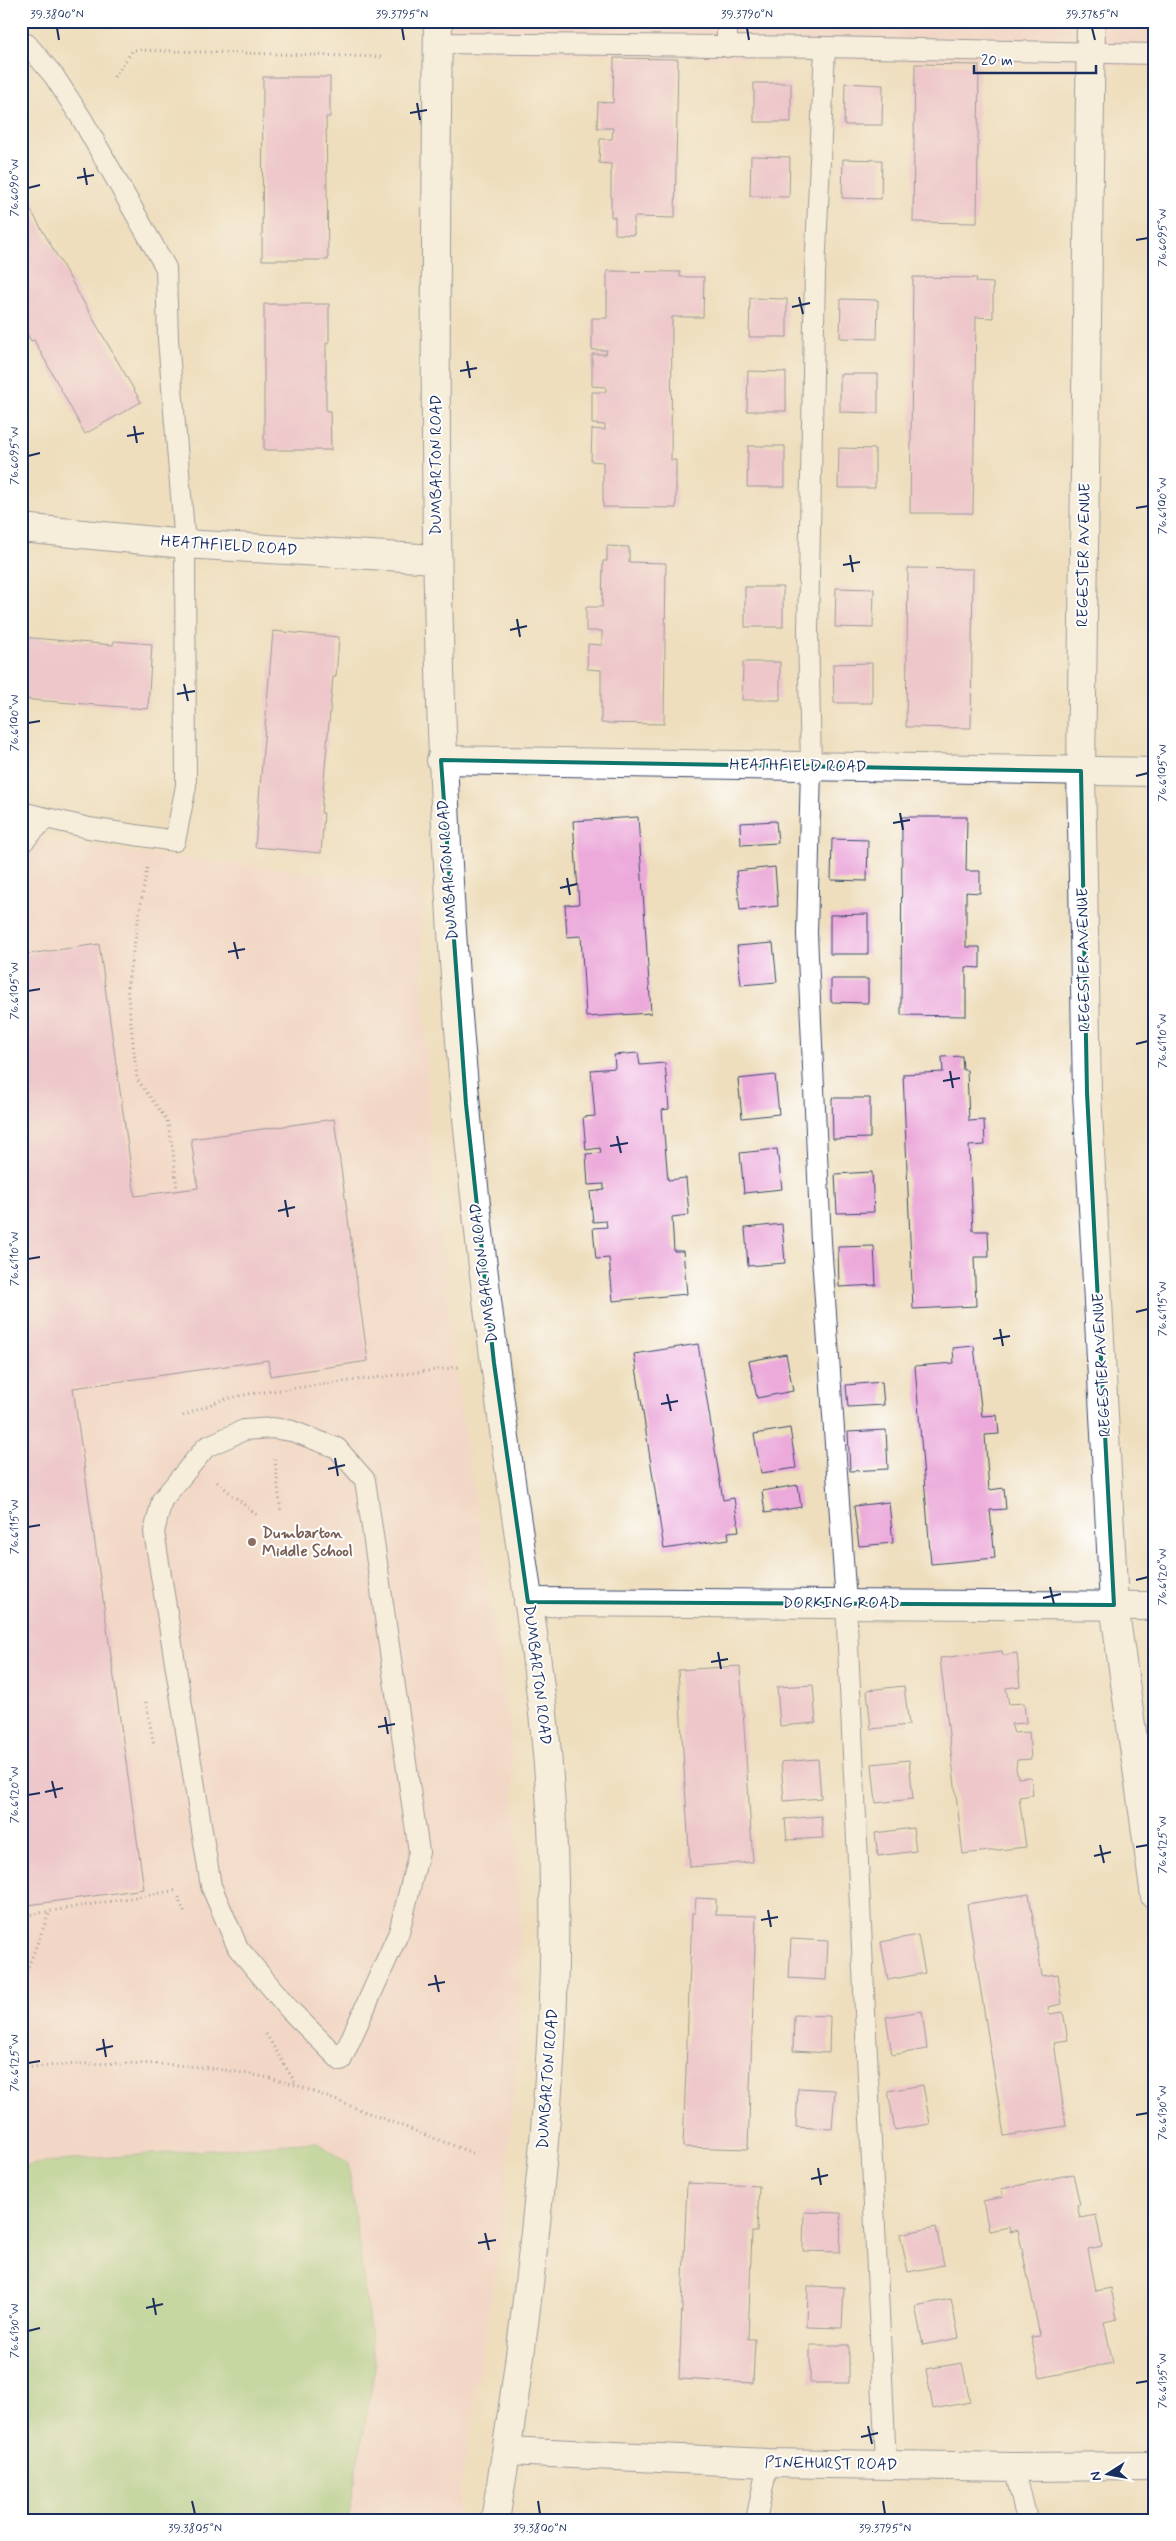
<svg xmlns="http://www.w3.org/2000/svg" width="1176" height="2541" font-family="Mynerve,sans-serif">
	<style>
		.built { fill: #f7cfd0 }
		.green { fill: #95ce81; stroke: #587e70 }
		.building { fill: #ecaada }
		.lines { fill: none; stroke-linecap: round; stroke-linejoin: round }
		.lane-casing { stroke: #3b496c; stroke-width: 22 }
		.street-casing { stroke: #3b496c; stroke-width: 30 }
		.path { stroke: #3b496c; stroke-width: 3; stroke-dasharray: 1 4; stroke-linecap: butt }
		.lane { stroke: #fff; stroke-width: 20 }
		.street { stroke: #fff; stroke-width: 28 }
		.marked { fill: none; stroke: #0f766e; stroke-width: 4; stroke-linejoin: round }
		.ticks { fill: none; stroke: #1b2f5e; stroke-width: 2 }
		.education-dot { fill: #8d6e63; stroke: #fff; stroke-width: 2 }
		.labels { text-anchor: middle; dominant-baseline: central; stroke-width: 4; stroke-linejoin: round; paint-order: stroke }
		.street-label { font-size: 16px; fill: #1b2f5e; stroke: #fff }
		.education-label { font-size: 16px; font-weight: bold; fill: #785e54; stroke: #fff; text-anchor: start }
		.neatline { fill: none; stroke: #1b2f5e; stroke-width: 2 }
		.ticks-label { font-size: 12px; text-anchor: middle; fill: #1b2f5e }
	</style>
	<rect width="100%" height="100%" fill="#fff"/>
	<filter id="ink" filterUnits="userSpaceOnUse"><feTurbulence type="fractalNoise" baseFrequency=".02" numOctaves="2"/><feDisplacementMap in="SourceGraphic" scale="10" xChannelSelector="R" yChannelSelector="G"/><feConvolveMatrix kernelMatrix="1 2 1 2 8 2 1 2 1" color-interpolation-filters="sRGB"/></filter>
	<filter id="wash" filterUnits="userSpaceOnUse"><feTurbulence type="fractalNoise" baseFrequency=".0096" numOctaves="4" result="noise"/><feDisplacementMap in="SourceGraphic" scale="20" xChannelSelector="R" yChannelSelector="G"/><feGaussianBlur stdDeviation="1.12" result="paint"/><feColorMatrix in="noise" values="0 0 0 0 0 0 0 0 0 0 0 0 0 0 0 0 0 1.4 0 .05"/><feComposite in="paint" operator="in"/></filter>
	<g filter="url(#wash)">
		<rect width="100%" height="100%" fill="#eedebd"/>
		<!-- built -->
		<g class="built">
			<polygon points="432,21 1155,21 1155,67 431,51"/>
			<polygon points="21,835 87,847 419,884 431,1158 453,1355 510,1730 521,1902 519,2031 502,2232 456,2520 21,2520"/>
		</g>
		<!-- green -->
		<polygon class="green" points="317,2142 348,2163 375,2368 348,2520 21,2520 21,2168 44,2162"/>
		<g id="blocks">
			<!-- building -->
			<g class="building">
				<polygon points="614,58 678,59 675,218 634,217 634,235 615,234 615,217 611,217 611,164 599,163 600,139 612,139 613,128 597,128 598,102 613,103"/>
				<polygon points="915,64 979,65 977,223 913,222"/>
				<polygon points="263,77 330,77 330,117 326,117 328,260 262,260"/>
				<rect x="754" y="83" width="37" height="39"/>
				<polygon points="845,83 883,85 882,125 844,125"/>
				<polygon points="751,156 790,157 789,197 750,196"/>
				<polygon points="843,159 882,160 881,199 842,198"/>
				<polygon points="21,193 141,402 85,434 34,340 31,341 21,323"/>
				<polygon points="607,271 680,272 680,277 704,277 703,317 672,317 671,460 676,460 676,508 603,507 603,462 591,461 592,429 605,430 605,425 592,424 592,392 606,392 606,387 592,386 592,354 606,354 607,350 592,350 592,318 607,318"/>
				<polygon points="913,277 977,278 976,282 993,283 993,318 976,317 973,513 910,513"/>
				<polygon points="750,298 787,299 787,337 749,337"/>
				<polygon points="841,299 878,300 877,339 840,338"/>
				<polygon points="264,304 329,304 329,343 326,343 326,411 330,411 331,450 264,450"/>
				<polygon points="748,371 786,372 786,411 747,411"/>
				<polygon points="840,374 878,374 878,413 840,412"/>
				<polygon points="748,446 785,446 785,487 747,487"/>
				<polygon points="839,448 875,449 875,488 838,488"/>
				<polygon points="607,546 629,547 629,562 666,563 664,724 601,723 601,670 587,669 588,644 602,645 602,631 586,631 586,607 602,607 603,561 607,561"/>
				<polygon points="908,568 973,569 971,728 906,727"/>
				<rect x="745" y="587" width="38" height="40"/>
				<polygon points="836,588 874,589 873,628 835,627"/>
				<polygon points="273,631 339,637 336,677 333,677 321,813 324,813 321,853 255,847"/>
				<polygon points="21,637 113,645 114,641 152,644 148,709 21,699"/>
				<polygon points="743,662 780,662 780,700 742,700"/>
				<polygon points="872,663 872,703 834,703 833,664"/>
				<polygon points="638,817 651,1013 586,1017 581,936 567,937 565,905 579,904 573,821"/>
				<polygon points="902,817 967,817 966,871 980,871 980,893 966,892 966,947 980,947 980,968 966,967 966,1016 901,1015"/>
				<polygon points="776,821 778,843 741,845 740,823"/>
				<polygon points="832,839 868,840 867,881 831,880"/>
				<polygon points="775,867 778,906 740,910 736,871"/>
				<polygon points="868,914 868,954 830,954 830,915"/>
				<polygon points="773,943 777,982 741,985 737,946"/>
				<polygon points="99,944 135,1196 198,1188 191,1139 334,1119 368,1361 270,1376 268,1360 73,1388 144,1889 21,1906 21,955"/>
				<polygon points="831,979 868,979 868,1003 831,1002"/>
				<polygon points="638,1053 640,1065 665,1063 669,1109 662,1110 668,1180 686,1178 689,1215 672,1217 674,1251 683,1251 687,1294 613,1301 609,1258 596,1259 593,1228 607,1227 606,1221 593,1222 590,1192 604,1190 604,1184 588,1185 586,1154 601,1153 600,1148 586,1150 583,1117 595,1116 591,1070 615,1068 614,1055"/>
				<polygon points="962,1056 963,1070 967,1070 969,1121 984,1120 985,1145 969,1146 973,1231 988,1231 989,1257 974,1257 976,1306 913,1309 903,1074 943,1072 942,1057"/>
				<polygon points="775,1075 779,1114 742,1118 738,1079"/>
				<polygon points="832,1098 870,1098 870,1138 833,1139"/>
				<polygon points="777,1149 782,1189 744,1193 740,1153"/>
				<polygon points="872,1172 874,1212 837,1213 835,1174"/>
				<polygon points="782,1224 785,1263 748,1266 745,1228"/>
				<polygon points="874,1246 876,1285 839,1287 838,1247"/>
				<polygon points="698,1344 723,1500 734,1498 739,1531 728,1532 729,1539 664,1549 634,1354"/>
				<polygon points="974,1346 982,1416 997,1415 999,1434 985,1435 989,1490 1004,1488 1006,1509 990,1510 995,1558 931,1564 915,1366 954,1363 953,1348"/>
				<polygon points="786,1354 793,1391 757,1398 749,1361"/>
				<polygon points="882,1382 884,1405 848,1407 846,1385"/>
				<polygon points="790,1428 796,1468 761,1473 754,1434"/>
				<polygon points="886,1430 888,1469 850,1471 848,1432"/>
				<polygon points="798,1485 801,1507 765,1513 762,1491"/>
				<polygon points="889,1502 893,1543 859,1546 854,1506"/>
				<polygon points="1002,1651 1003,1655 1017,1653 1020,1686 1006,1688 1009,1704 1024,1703 1026,1723 1011,1724 1014,1733 1029,1732 1031,1759 1017,1760 1016,1768 1018,1778 1031,1777 1033,1795 1019,1797 1026,1847 963,1854 940,1658"/>
				<polygon points="740,1666 753,1862 690,1867 678,1670"/>
				<polygon points="813,1685 816,1723 780,1726 777,1687"/>
				<polygon points="904,1686 909,1725 871,1729 867,1690"/>
				<polygon points="818,1759 821,1798 784,1801 781,1762"/>
				<polygon points="909,1760 913,1799 876,1803 872,1764"/>
				<polygon points="821,1816 823,1838 787,1840 785,1819"/>
				<polygon points="913,1828 916,1851 878,1856 875,1833"/>
				<polygon points="1029,1894 1042,1976 1058,1974 1062,2004 1048,2007 1049,2014 1063,2012 1068,2040 1054,2042 1066,2126 1004,2136 967,1904"/>
				<polygon points="696,1898 716,1899 716,1915 756,1916 748,2149 683,2147 692,1913 695,1913"/>
				<polygon points="918,1935 925,1973 888,1980 881,1942"/>
				<polygon points="791,1939 828,1941 826,1980 789,1978"/>
				<polygon points="922,2011 927,2049 892,2055 886,2017"/>
				<polygon points="794,2015 830,2016 829,2053 793,2051"/>
				<polygon points="923,2085 930,2124 895,2130 888,2091"/>
				<polygon points="798,2088 835,2090 832,2129 796,2127"/>
				<polygon points="1073,2174 1080,2205 1077,2205 1080,2218 1096,2215 1102,2246 1088,2249 1096,2291 1111,2288 1117,2319 1104,2322 1113,2363 1040,2378 1031,2337 1040,2336 1018,2230 1010,2232 1009,2227 989,2231 983,2201 1003,2197 1001,2189"/>
				<polygon points="687,2183 759,2186 757,2232 752,2232 748,2339 755,2339 753,2383 679,2379"/>
				<polygon points="804,2212 841,2213 840,2252 803,2251"/>
				<polygon points="936,2227 944,2265 908,2272 900,2234"/>
				<polygon points="808,2286 844,2287 842,2328 807,2327"/>
				<polygon points="951,2299 959,2338 923,2345 915,2306"/>
				<rect x="810" y="2345" width="39" height="38"/>
				<polygon points="962,2363 970,2402 933,2409 926,2369"/>
			</g>
		</g>
	</g>
	<g filter="url(#ink)">
		<use href="#blocks" fill-opacity="0" stroke="#3b496c" stroke-width="1"/>
		<g class="lines">
			<!-- lane casing -->
			<g class="lane-casing">
				<g id="lane">
					<polyline points="438,43 825,47 1155,54"/>
					<polyline points="21,44 27,44 54,76 82,119 166,268 168,339 185,544 186,786 175,841 89,828 21,812"/>
					<polyline points="727,47 727,21"/>
					<polyline points="825,47 815,273 808,630 811,766 807,934 821,1242 846,1603 886,2464"/>
					<polyline points="21,844 46,818"/>
					<polygon points="272,1428 292,1431 337,1448 365,1480 419,1852 399,1932 341,2061 290,2010 238,1948 211,1886 154,1532 162,1500 206,1447 244,1430"/>
					<polyline points="1014,2467 1027,2520"/>
					<polyline points="756,2520 768,2463"/>
				</g>
			</g>
			<!-- street casing -->
			<g class="street-casing">
				<g id="street">
					<path d="M438 21C434 353 432 685 458 1016 470 1167 488 1318 509 1467 524 1575 543 1684 550 1792 561 1948 550 2104 532 2258 522 2345 510 2433 495 2520"/>
					<polyline points="1091,21 1081,771 1087,1093 1114,1605 1155,1896"/>
					<polyline points="21,528 185,544 436,559"/>
					<polyline points="441,760 1155,772"/>
					<polyline points="528,1602 1155,1606"/>
					<polyline points="507,2451 768,2463 1014,2467 1155,2466"/>
				</g>
			</g>
			<!-- path -->
			<g class="path">
				<polyline points="114,77 133,50 384,57"/>
				<polyline points="147,868 127,988 137,1079 167,1120 173,1150 177,1190"/>
				<polyline points="183,1416 221,1400 249,1394 459,1367"/>
				<polyline points="275,1459 281,1513"/>
				<polyline points="217,1482 259,1517"/>
				<polyline points="146,1702 154,1745"/>
				<polyline points="179,1897 180,1903 185,1912"/>
				<polyline points="21,1916 178,1890"/>
				<polyline points="21,1985 50,1911"/>
				<polyline points="266,2034 296,2084"/>
				<path d="M21 2068C111 2060 209 2060 296 2085L475 2154"/>
			</g>
			<!-- lane -->
			<use href="#lane" class="lane"/>
			<!-- street -->
			<use href="#street" class="street"/>
		</g>
	</g>
	<!-- marked area -->
	<path d="M0 0H1176V2541H0ZM441 760 1081 771 1087 1093 1114 1605 528 1602 494 1363 466 1104Z" fill="#eedebd" fill-opacity=".55" fill-rule="evenodd"/>
	<path class="marked" d="M441 760 1081 771 1087 1093 1114 1605 528 1602 494 1363 466 1104Z"/>
	<!-- ticks -->
	<path class="ticks" d="M57 28 59 40M402 28 404 40M747 28 749 40M1092 28 1095 40M417 103 420 120M410 113 427 110M84 168 87 185M77 178 94 175M28 188 40 185M1136 240 1148 238M799 297 803 314M792 307 810 303M467 361 470 378M460 371 477 368M134 426 137 443M127 436 144 433M28 456 40 453M1136 508 1148 506M850 555 853 572M843 565 860 562M517 619 520 637M510 630 527 626M184 684 188 701M177 694 195 691M28 723 40 721M1136 776 1148 773M900 813 903 830M893 823 910 820M567 878 570 895M560 888 577 884M234 942 238 959M228 952 245 949M28 991 40 989M1136 1044 1148 1041M950 1071 953 1088M943 1081 960 1078M617 1136 621 1153M610 1146 628 1143M285 1200 288 1217M278 1211 295 1207M28 1259 40 1257M1136 1312 1148 1309M1000 1329 1003 1346M993 1339 1010 1336M667 1394 671 1411M661 1404 678 1401M335 1458 338 1476M328 1469 345 1465M28 1527 40 1525M1136 1580 1148 1577M1050 1587 1054 1604M1043 1598 1061 1594M718 1652 721 1669M711 1662 728 1659M385 1717 388 1734M378 1727 395 1724M52 1781 56 1798M45 1792 63 1788M28 1795 40 1793M1100 1845 1104 1863M1136 1847 1148 1845M1094 1856 1111 1852M768 1910 771 1927M761 1920 778 1917M435 1975 439 1992M428 1985 445 1982M103 2039 106 2057M96 2050 113 2046M28 2063 40 2061M1136 2115 1148 2113M818 2168 821 2185M811 2179 828 2175M485 2233 489 2250M478 2243 496 2240M153 2298 156 2315M146 2308 163 2304M28 2331 40 2328M1136 2383 1148 2381M868 2426 872 2444M861 2437 878 2433M192 2501 195 2514M538 2501 540 2514M883 2501 885 2514"/>
	<!-- markers -->
	<circle class="education-dot" cx="252" cy="1542" r="5"/>
	<g class="labels">
		<!-- street labels -->
		<g class="street-label">
			<text transform="translate(436 465) rotate(-90)">DUMBARTON ROAD</text>
			<text transform="translate(229 546) rotate(4)">HEATHFIELD ROAD</text>
			<text transform="translate(1084 555) rotate(-89)">REGESTER AVENUE</text>
			<text transform="translate(798 766) rotate(1)">HEATHFIELD ROAD</text>
			<text transform="translate(448 870) rotate(-94)">DUMBARTON ROAD</text>
			<text transform="translate(1084 960) rotate(-91)">REGESTER AVENUE</text>
			<text transform="translate(484 1273) rotate(-97)">DUMBARTON ROAD</text>
			<text transform="translate(1102 1365) rotate(-93)">REGESTER AVENUE</text>
			<text x="841" y="1603">DORKING ROAD</text>
			<text transform="translate(537 1675) rotate(83)">DUMBARTON ROAD</text>
			<text transform="translate(548 2079) rotate(-86)">DUMBARTON ROAD</text>
			<text transform="translate(831 2464) rotate(1)">PINEHURST ROAD</text>
		</g>
		<!-- education labels -->
		<g class="education-label">
			<text x="262" y="1533">Dumbarton<tspan x="262" dy="18">Middle School</tspan></text>
		</g>
	</g>
	<!-- margin -->
	<rect width="1176" height="2541" fill="none" stroke="#fff" stroke-width="55"/>
	<!-- north arrow -->
	<g transform="translate(1108 2474) rotate(259)" stroke="#ffffff" stroke-width="4" paint-order="stroke">
	<path d="M0-4L9 19L0 12L-9 19Z" fill="#1b2f5e"/>
	<text y="-8" font-size="14" font-weight="bold" text-anchor="middle" fill="#1b2f5e">N</text>
	</g>
	<!-- scale -->
	<path d="M974 65v8h122v-8" fill="none" stroke="#1b2f5e" stroke-width="2.5"/>
	<text x="981" y="65" font-size="15" fill="#1b2f5e" stroke="#ffffff" stroke-width="4" paint-order="stroke">20 m</text>
	<rect x="28" y="28" width="1120" height="2486" class="neatline"/>
	<g class="ticks-label">
		<text x="57" y="18">39.3800°N</text>
		<text x="402" y="18">39.3795°N</text>
		<text x="747" y="18">39.3790°N</text>
		<text x="1092" y="18">39.3785°N</text>
		<text transform="translate(14 188) rotate(-90)" y="4">76.6090°W</text>
		<text transform="translate(1162 238) rotate(-90)" y="4">76.6095°W</text>
		<text transform="translate(14 456) rotate(-90)" y="4">76.6095°W</text>
		<text transform="translate(1162 506) rotate(-90)" y="4">76.6100°W</text>
		<text transform="translate(14 723) rotate(-90)" y="4">76.6100°W</text>
		<text transform="translate(1162 773) rotate(-90)" y="4">76.6105°W</text>
		<text transform="translate(14 991) rotate(-90)" y="4">76.6105°W</text>
		<text transform="translate(1162 1041) rotate(-90)" y="4">76.6110°W</text>
		<text transform="translate(14 1259) rotate(-90)" y="4">76.6110°W</text>
		<text transform="translate(1162 1309) rotate(-90)" y="4">76.6115°W</text>
		<text transform="translate(14 1527) rotate(-90)" y="4">76.6115°W</text>
		<text transform="translate(1162 1577) rotate(-90)" y="4">76.6120°W</text>
		<text transform="translate(14 1795) rotate(-90)" y="4">76.6120°W</text>
		<text transform="translate(1162 1845) rotate(-90)" y="4">76.6125°W</text>
		<text transform="translate(14 2063) rotate(-90)" y="4">76.6125°W</text>
		<text transform="translate(1162 2113) rotate(-90)" y="4">76.6130°W</text>
		<text transform="translate(14 2331) rotate(-90)" y="4">76.6130°W</text>
		<text transform="translate(1162 2381) rotate(-90)" y="4">76.6135°W</text>
		<text x="195" y="2532">39.3805°N</text>
		<text x="540" y="2532">39.3800°N</text>
		<text x="885" y="2532">39.3795°N</text>
	</g>
</svg>
